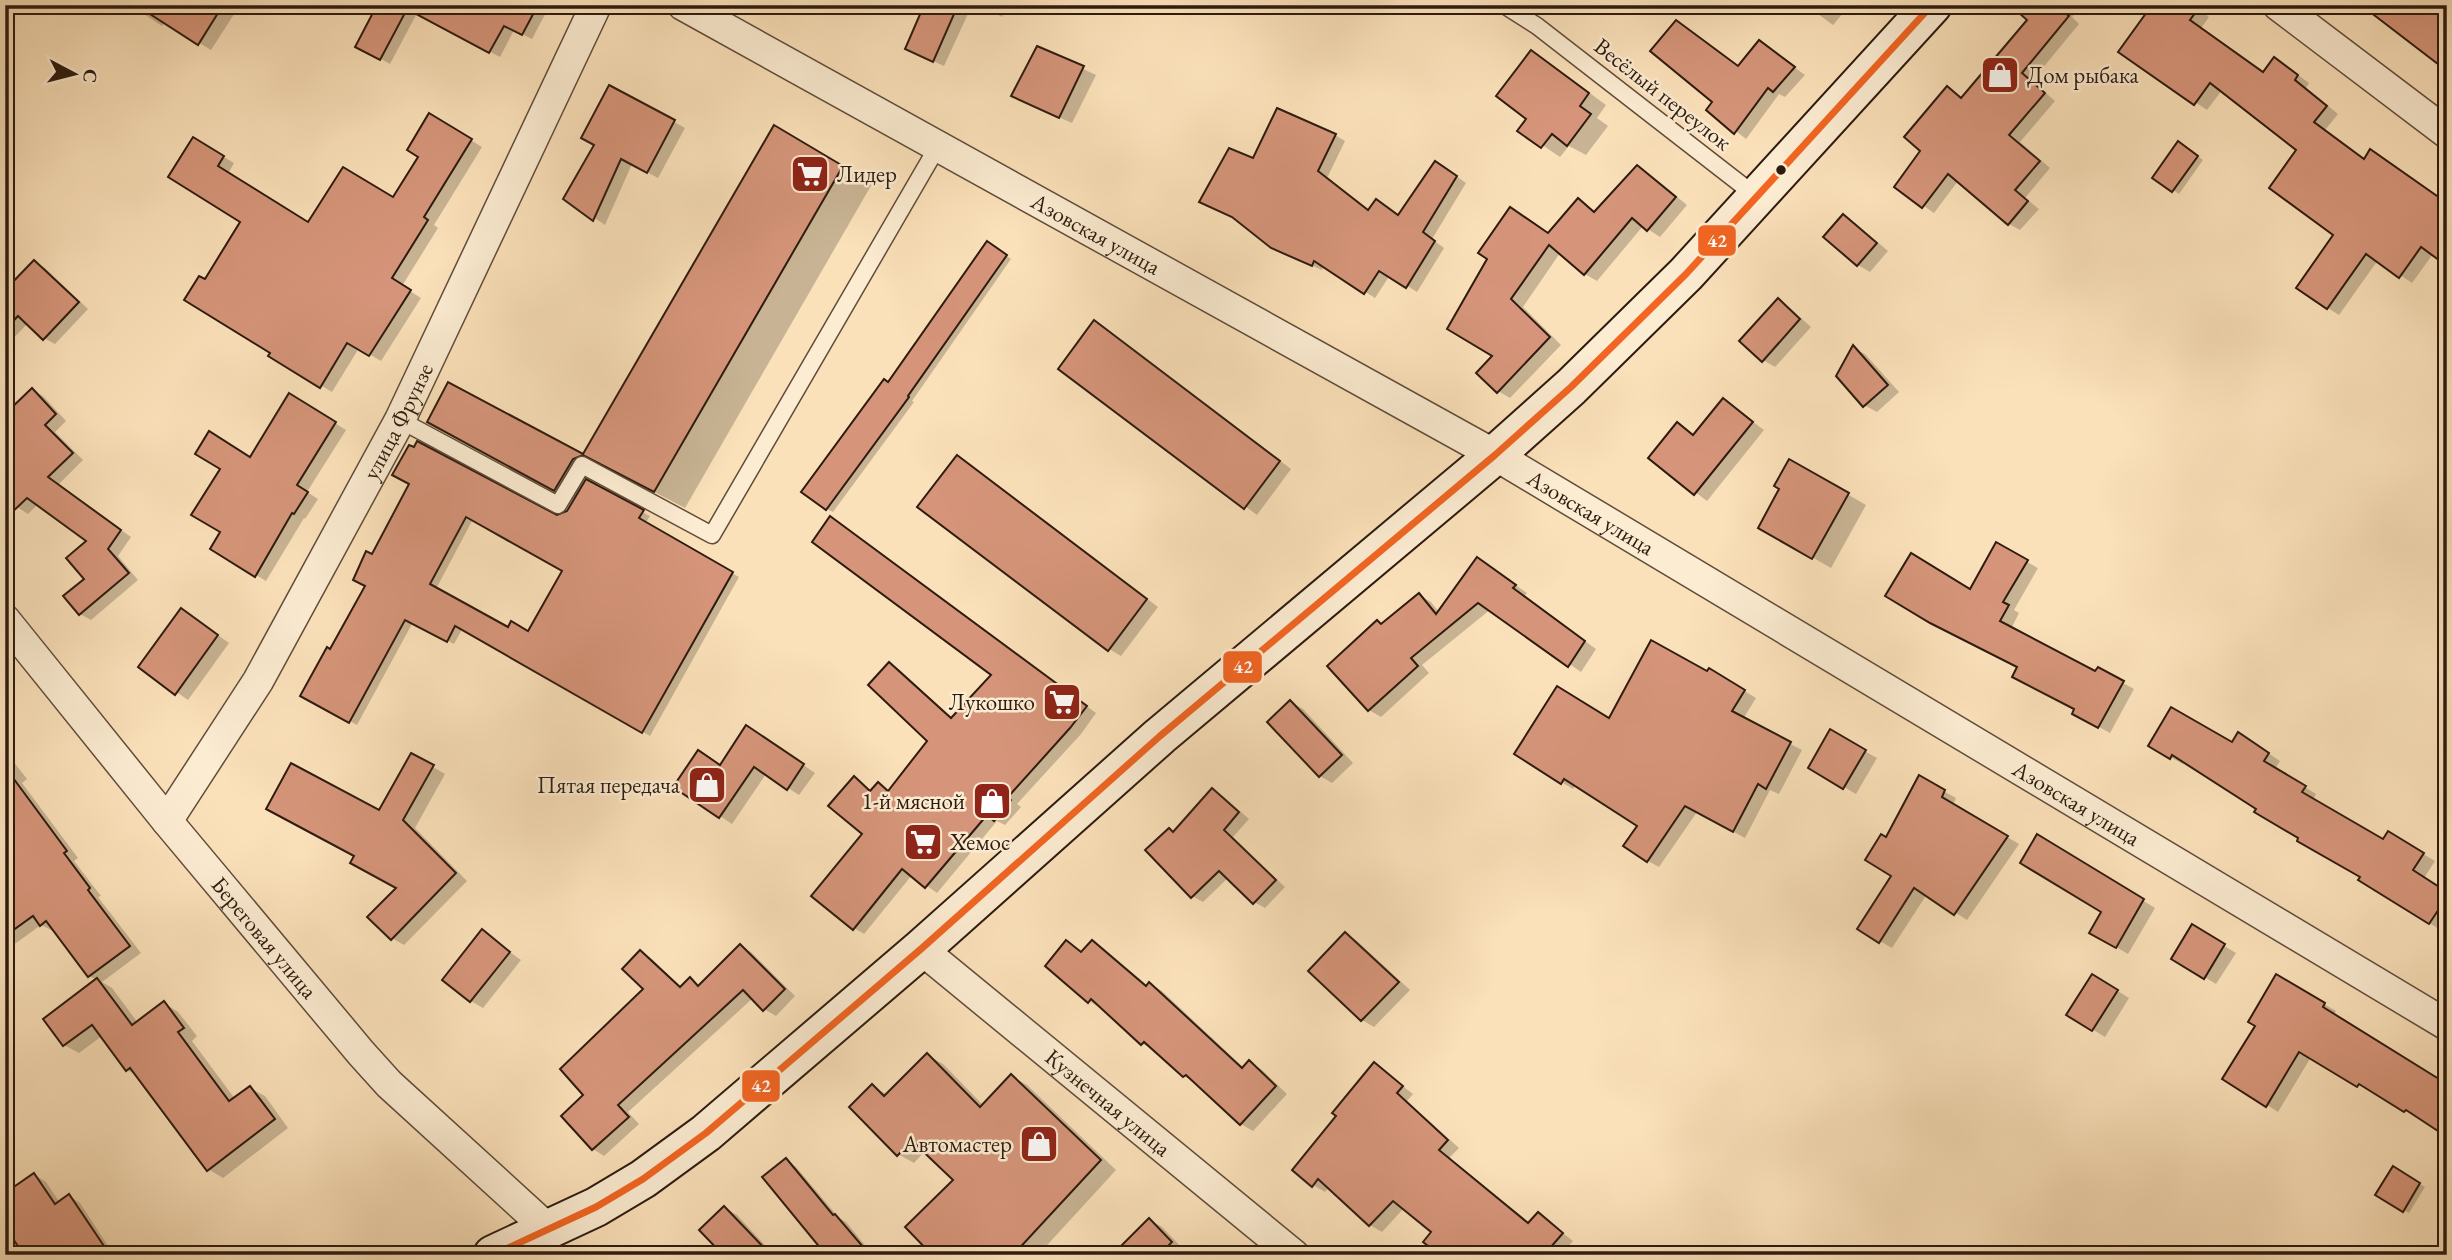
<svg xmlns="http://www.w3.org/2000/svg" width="2452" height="1260" font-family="'EB Garamond',serif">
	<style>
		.shadow { fill: #0003 }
		.building { fill: #d6957a; stroke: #2d1b0f; stroke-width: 2; fill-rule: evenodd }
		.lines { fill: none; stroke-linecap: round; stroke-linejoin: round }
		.lane-casing { stroke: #604c3a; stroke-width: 19 }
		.street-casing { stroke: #604c3a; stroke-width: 33 }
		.secondary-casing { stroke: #2d1b0f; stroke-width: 42 }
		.lane { stroke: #fcecd2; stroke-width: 16 }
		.street { stroke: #fcecd2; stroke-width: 30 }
		.secondary { stroke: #fcecd2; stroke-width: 38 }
		.bus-1-casing { stroke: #fcecd2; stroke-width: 12 }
		.bus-1 { stroke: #f26522; stroke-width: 7 }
		.bus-dot { fill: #2d1b0f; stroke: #fcecd2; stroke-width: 2.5 }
		.labels { text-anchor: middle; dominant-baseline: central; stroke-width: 5; stroke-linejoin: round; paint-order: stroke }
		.poi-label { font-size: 23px; fill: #2d1b0f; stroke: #fcecd2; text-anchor: end }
		.street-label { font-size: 23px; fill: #2d1b0f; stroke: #fcecd2 }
		.line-badge { stroke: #fcecd2; stroke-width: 2.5 }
		.badge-label { font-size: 19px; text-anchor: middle; font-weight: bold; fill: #fff }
	</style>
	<rect width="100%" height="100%" fill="#fbe1ba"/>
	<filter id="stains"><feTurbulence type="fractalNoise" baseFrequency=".00286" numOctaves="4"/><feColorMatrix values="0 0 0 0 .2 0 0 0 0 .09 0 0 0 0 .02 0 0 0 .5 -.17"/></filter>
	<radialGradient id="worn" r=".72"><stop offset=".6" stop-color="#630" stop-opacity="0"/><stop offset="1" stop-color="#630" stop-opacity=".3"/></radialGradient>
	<!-- shadow -->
	<g class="shadow">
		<polygon points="130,5 240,5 211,50 165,22 162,26"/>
		<polygon points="380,5 550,5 532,39 514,30 500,57 417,13 390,64 358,46"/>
		<polygon points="912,5 972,5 944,66 918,54 923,11"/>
		<polygon points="980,5 1007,5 1002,17"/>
		<polygon points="1031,5 1050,5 1046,14"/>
		<polygon points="1806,5 1850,5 1833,25"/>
		<polygon points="2041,5 2082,5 2072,17 2079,24 2032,81 2055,101 2020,142 2050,168 2025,198 2039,209 2020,230 2009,224 1958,181 1934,213 1896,187 1923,150 1947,88 1963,98"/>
		<polygon points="2194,5 2209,17 2201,28 2264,73 2275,59 2286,66 2309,83 2306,88 2338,114 2325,130 2365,160 2433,254 2412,283 2378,260 2339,315 2328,308 2335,235 2299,150 2222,90 2207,110 2120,52"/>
		<polygon points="1687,29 1739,67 1760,42 1805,75 1785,97 1779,94 1746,139 1709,110 1715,102"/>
		<polygon points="1038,48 1096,75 1072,123 1025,102"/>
		<polygon points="1531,52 1549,63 1606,105 1597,118 1608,126 1586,155 1569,146 1560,157 1520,130 1528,118"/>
		<polygon points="610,87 685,128 658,178 632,164 605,225 565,198 596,145"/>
		<polygon points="430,115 482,147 434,225 438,228 402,286 421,298 381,361 359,348 332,392 271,355 272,353 205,282 242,222 194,139 234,163 228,174 309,224 394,199 420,156"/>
		<polygon points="774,127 872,184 685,508 614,471 603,476 597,487 650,516 645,524 739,577 650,736 497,649 529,634 564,571 473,519 436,589 473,609 454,644 413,622 357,725 302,695 331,652 367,585 373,556 411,484 557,517 568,512 575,501 459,439 448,384 583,457"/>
		<polygon points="1335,135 1345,141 1327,178 1369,211 1399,216 1446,169 1466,183 1432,239 1444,248 1417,292 1390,275 1375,298 1324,265 1322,270 1284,253 1254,161"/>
		<polygon points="2184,146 2203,160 2179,194 2154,177"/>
		<polygon points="1637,167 1649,174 1687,205 1660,237 1643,226 1597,281 1585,274 1560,253 1523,307 1561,345 1510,398 1498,391 1495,356 1449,329 1549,235 1578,200 1596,212"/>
		<polygon points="1843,216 1855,223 1888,251 1870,272 1858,265 1826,237"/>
		<polygon points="993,246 1011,259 912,401 914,402 833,512 827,509 803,491 889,384"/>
		<polygon points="35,262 45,268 88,309 55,344 44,338 28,323 5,347 5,293"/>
		<polygon points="1778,301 1790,308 1811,327 1775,367 1763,360"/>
		<polygon points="1095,322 1291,469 1257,515 1061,369"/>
		<polygon points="1853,348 1865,354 1899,392 1877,412 1864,405"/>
		<polygon points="32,390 43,396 66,421 55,432 83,460 58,485 131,537 118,556 138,580 91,620 80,614 86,579 89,541 38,504 28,514 17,507"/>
		<polygon points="290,395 346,430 307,492 318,499 305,519 304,518 266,581 212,548 223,532 251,459"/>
		<polygon points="1723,400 1764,430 1707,501 1650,458 1678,424 1695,436"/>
		<polygon points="1790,461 1866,505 1831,568 1760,527 1782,489"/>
		<polygon points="969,464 1158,607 1121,656 1109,649"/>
		<polygon points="841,525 1096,713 1081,734 1017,804 1021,807 1005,825 997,821 937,893 912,875 864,934 854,928 864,834 854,779 872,791 878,785 890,791 930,741 890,664 900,670 953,719 993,674"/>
		<polygon points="1996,545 2038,568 2014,610 2019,613 2011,629 2096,673 2098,669 2134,689 2110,733 2074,713 2076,709 2019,667 1971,591"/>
		<polygon points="1478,559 1527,593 1524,597 1596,649 1581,672 1491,609 1422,665 1429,673 1381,717 1369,710 1382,625 1419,595 1431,602 1439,612"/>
		<polygon points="193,617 229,643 188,700 140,667"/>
		<polygon points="1709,670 1756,698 1743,719 1802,750 1779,794 1770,790 1745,838 1697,812 1659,867 1648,861 1640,826 1576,785 1573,789 1516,754 1610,720 1707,673"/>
		<polygon points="1291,702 1303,709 1353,763 1332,783 1320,776 1270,722"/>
		<polygon points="1830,732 1877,758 1856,794 1810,767"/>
		<polygon points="759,734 815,773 799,795 766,774 732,824 675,786 721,766"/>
		<polygon points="2250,741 2280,761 2275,769 2316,794 2313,800 2384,841 2400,840 2435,861 2424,878 2447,893 2447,934 2360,880 2362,876 2184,761 2183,764 2150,746 2232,744"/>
		<polygon points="5,751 27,779 22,783 78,858 74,861 101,896 98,897 141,953 102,982 112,988 138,1023 164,1003 178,1012 197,1036 192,1041 235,1099 250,1088 265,1096 288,1128 223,1178 208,1169 140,1077 127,1070 102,1036 79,1053 64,1045 97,980 89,976 55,930 53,931 41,925 5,951"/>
		<polygon points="412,755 445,774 415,828 467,881 404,945 392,938 398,888 380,812"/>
		<polygon points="1920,778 1956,798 1953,805 2019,844 1967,920 1927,894 1892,948 1880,941 1893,875 1886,840"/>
		<polygon points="1212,790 1223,796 1249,819 1233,837 1285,887 1265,908 1254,902 1228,878 1203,902 1192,896 1169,830 1175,833"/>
		<polygon points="2038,837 2155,908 2128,954 2091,932 2103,911"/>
		<polygon points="2193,927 2236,953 2216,984 2173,958"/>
		<polygon points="482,932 521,960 483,1008 471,1001"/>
		<polygon points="1345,934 1357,941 1410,990 1374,1027 1362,1020"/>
		<polygon points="1067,942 1083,953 1092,942 1104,949 1148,986 1150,984 1162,991 1244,1068 1249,1063 1261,1069 1287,1094 1253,1131 1241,1124 1198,1084 1184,1076 1155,1050 1143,1044 1102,1006 1101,1008 1089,1001"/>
		<polygon points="740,946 751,952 795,996 776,1016 764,1009 753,998 628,1112 639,1124 604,1156 593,1149 563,1116 586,1095 646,989 641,952 652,959 682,988 690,980 701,986"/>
		<polygon points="2276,976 2336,1011 2334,1015 2394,1051 2417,1117 2311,1057 2278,1112 2225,1078 2257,1026"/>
		<polygon points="2105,983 2129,998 2105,1037 2069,1015"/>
		<polygon points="927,1055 943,1064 983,1105 1011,1076 1027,1085 1116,1170 1038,1255 934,1255 955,1180 925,1151 914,1163 898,1154 872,1086 888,1095"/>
		<polygon points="1374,1064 1413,1094 1407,1101 1459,1148 1449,1158 1530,1223 1538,1214 1573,1241 1561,1255 1442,1255 1433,1232 1404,1208 1382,1232 1370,1225 1329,1187 1325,1192 1313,1185 1339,1116"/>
		<polygon points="786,1160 796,1167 839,1218 846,1222 873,1255 829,1255"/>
		<polygon points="2394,1168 2425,1187 2409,1213 2378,1195"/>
		<polygon points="35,1175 46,1182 60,1203 69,1196 80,1203 114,1255 26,1255 16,1239 5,1246 5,1195"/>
		<polygon points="724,1208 737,1215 774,1255 725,1255"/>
		<polygon points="1150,1220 1162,1227 1183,1249 1178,1255 1115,1255"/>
	</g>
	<!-- building -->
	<g class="building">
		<polygon points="136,5 223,5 198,45"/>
		<polygon points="377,5 538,5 522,35 504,26 489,53 407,9 380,60 355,47"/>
		<polygon points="924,5 958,5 933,62 905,49"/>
		<polygon points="2010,5 2056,5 2069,16 2022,73 2045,93 2009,135 2040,161 2015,190 2028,201 2008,225 1948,174 1922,208 1894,187 1920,151 1904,137 1947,86 1961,98 2027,20"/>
		<polygon points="2152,5 2201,5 2190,20 2263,72 2274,57 2298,75 2295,80 2327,106 2314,122 2364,159 2370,149 2447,203 2447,266 2421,247 2399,278 2366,254 2327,309 2296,288 2333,235 2269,188 2296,150 2210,83 2194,105 2118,52"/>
		<polygon points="2361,5 2447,5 2447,71"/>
		<polygon points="1676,20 1738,66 1759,40 1795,67 1773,92 1768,88 1734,134 1706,110 1712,102 1650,51"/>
		<polygon points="1037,46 1084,66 1059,118 1011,96"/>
		<polygon points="1531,50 1589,93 1580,106 1591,114 1567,146 1552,134 1541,148 1517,131 1526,119 1496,96"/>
		<polygon points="609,85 675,120 647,173 621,159 593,221 563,199 594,145 581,138"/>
		<polygon points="1277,108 1336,134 1318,171 1368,210 1376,199 1398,215 1435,161 1457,176 1423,232 1435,241 1406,288 1379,271 1364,294 1314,261 1312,266 1271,248 1232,217 1199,202 1229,148 1253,158"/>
		<polygon points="429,113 472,139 424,217 428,220 392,278 411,290 369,356 347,343 320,388 268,356 270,353 184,300 199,276 205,279 240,222 168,177 193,137 224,156 218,166 308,222 343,167 393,197 418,157 407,150"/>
		<polygon points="774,125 843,166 654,492 583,455 573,459 554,491 427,422 448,382 583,454"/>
		<polygon points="2178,141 2198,156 2172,192 2152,178"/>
		<polygon points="1637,165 1676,197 1647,231 1632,218 1584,275 1549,245 1511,299 1550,337 1497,393 1476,373 1492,356 1447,329 1487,259 1478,253 1510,207 1548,233 1578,198 1594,212"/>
		<polygon points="1843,214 1877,243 1857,266 1823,237"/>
		<polygon points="987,241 1007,255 908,396 909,397 826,510 801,492 884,379 888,382"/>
		<polygon points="34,260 79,302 43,340 18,316 5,330 5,290"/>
		<polygon points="1778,298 1800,319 1762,362 1739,341"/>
		<polygon points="1094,320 1280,461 1244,509 1058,369"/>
		<polygon points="1853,345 1888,385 1863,407 1836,376"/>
		<polygon points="32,388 56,414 45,425 73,453 48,477 121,530 108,549 129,573 79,615 63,596 84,579 66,558 86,541 27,498 5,519 5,414"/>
		<polygon points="289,393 336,422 297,485 308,492 294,514 292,513 255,577 210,549 220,532 191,515 220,469 195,454 209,431 250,457"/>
		<polygon points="1723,398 1753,422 1694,495 1648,458 1677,422 1693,435"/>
		<path d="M417 441 557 515 567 511 586 479 644 510 639 518 733 572 642 733 455 626 447 642 405 620 349 723 300 696 327 647 330 649 365 586 353 580 366 551 372 554 409 484 392 475 409 445 414 447ZM466 517 562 571 528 631 511 621 508 627 430 584Z"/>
		<polygon points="957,455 1147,599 1108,651 917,507"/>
		<polygon points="1789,459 1849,493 1812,559 1758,528 1779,489 1774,486"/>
		<polygon points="830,516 1087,706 1070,728 1008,797 1011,800 994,821 987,815 925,888 902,869 853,930 811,896 862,834 828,806 854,776 870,791 878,782 888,791 927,741 868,685 889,662 951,718 991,675 812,542"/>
		<polygon points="1996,542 2028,560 2003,602 2009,605 2000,621 2095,671 2098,667 2124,681 2098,728 2072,714 2074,709 2012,677 2017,667 1930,623 1885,596 1911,553 1970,589"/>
		<polygon points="1477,557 1516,585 1513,588 1585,641 1568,667 1478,603 1411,658 1418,666 1368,711 1327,666 1377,620 1381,624 1419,593 1436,614"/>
		<polygon points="181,608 218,635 175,695 138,667"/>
		<polygon points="1651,640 1707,671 1709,668 1745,690 1732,711 1791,742 1766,789 1758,784 1733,832 1685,806 1647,862 1623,846 1637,826 1564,779 1561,784 1514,754 1557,686 1609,718"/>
		<polygon points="1290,700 1342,755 1319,777 1267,722"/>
		<polygon points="2171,707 2232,742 2238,732 2269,753 2264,761 2306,786 2302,792 2383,839 2388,831 2424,853 2413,870 2447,892 2447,897 2429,924 2358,880 2360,877 2297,841 2298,838 2254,812 2256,809 2172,755 2170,759 2148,746"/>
		<polygon points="746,725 804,764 787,790 754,767 719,818 673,787 698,750 720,765"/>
		<polygon points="1830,729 1866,750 1843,789 1808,768"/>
		<polygon points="411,753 434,765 403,820 456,873 391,940 367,917 396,888 350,863 354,856 266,809 291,763 379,810"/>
		<polygon points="5,767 67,851 64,853 90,888 88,890 130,946 88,977 46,921 40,926 33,916 5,936"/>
		<polygon points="1919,775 1945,790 1942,797 2008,836 1954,915 1914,888 1879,943 1857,929 1891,876 1865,860 1881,834 1886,837"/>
		<polygon points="1212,788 1239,812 1224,830 1276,880 1253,904 1219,871 1191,898 1145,850 1169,828 1173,832"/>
		<polygon points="2037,834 2144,899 2116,948 2089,933 2101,912 2020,863"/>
		<polygon points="2192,924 2225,944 2204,979 2171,959"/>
		<polygon points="482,929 510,952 470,1002 442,980"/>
		<polygon points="1345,932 1399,982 1361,1021 1308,971"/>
		<polygon points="1066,940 1081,952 1092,940 1146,986 1149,982 1242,1068 1249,1060 1276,1086 1240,1125 1186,1075 1183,1077 1144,1042 1141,1045 1091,999 1088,1003 1045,966"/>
		<polygon points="740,944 785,989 763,1011 743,990 618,1105 629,1117 592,1150 561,1116 583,1095 560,1069 643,989 622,969 640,950 680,987 690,977 698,986"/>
		<polygon points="2092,974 2118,990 2092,1031 2066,1015"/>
		<polygon points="2276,974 2325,1003 2323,1007 2447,1084 2447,1137 2406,1110 2404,1112 2359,1084 2357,1087 2299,1052 2266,1107 2222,1079 2255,1026 2248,1022"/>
		<polygon points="97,978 132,1025 164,1001 184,1028 178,1032 229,1101 250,1086 275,1119 207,1171 130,1068 126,1071 92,1025 63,1046 43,1019"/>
		<polygon points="927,1053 980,1107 1011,1074 1101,1160 1013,1255 932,1255 905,1227 953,1180 912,1141 897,1156 849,1107 872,1084 884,1096"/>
		<polygon points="1374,1062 1403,1086 1397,1093 1448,1140 1439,1150 1528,1223 1538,1212 1563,1233 1544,1255 1440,1255 1423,1242 1431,1232 1393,1201 1369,1226 1318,1179 1312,1187 1292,1170 1336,1116 1332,1113"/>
		<polygon points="786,1158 833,1215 835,1214 870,1255 826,1255 762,1177"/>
		<polygon points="2393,1166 2420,1183 2403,1212 2375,1195"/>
		<polygon points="34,1173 55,1204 69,1194 110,1255 24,1255 5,1227 5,1193"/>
		<polygon points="724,1206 771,1255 723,1255 699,1230"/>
		<polygon points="1149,1218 1172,1242 1159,1255 1112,1255"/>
	</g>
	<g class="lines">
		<!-- lane casing -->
		<g class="lane-casing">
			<g id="lane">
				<polyline points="1504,5 1537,26 1756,196"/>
				<polyline points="400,420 558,505 582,465 712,535 938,146"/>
			</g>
		</g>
		<!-- street casing -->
		<g class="street-casing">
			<g id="street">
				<path id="s1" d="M683 5 1495 455 2447 1025"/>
				<polyline points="2278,5 2447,133"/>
				<path id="s2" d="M5 620 167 821 361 1053 389 1084 549 1230"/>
				<path id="s3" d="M167 821 258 681 400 420 596 5"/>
				<path id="s4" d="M921 949 1294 1255"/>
			</g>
		</g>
		<!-- secondary casing -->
		<g class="secondary-casing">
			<polyline id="secondary" points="493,1255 596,1207 643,1179 706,1133 921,949 1160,736 1495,455 1571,387 1686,274 1932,5"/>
		</g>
		<!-- lane -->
		<use href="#lane" class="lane"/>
		<!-- street -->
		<use href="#street" class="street"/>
		<!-- secondary -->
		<use href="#secondary" class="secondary"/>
		<!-- bus-1 casing -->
		<g class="bus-1-casing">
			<polyline id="bus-1" points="493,1255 596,1207 643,1179 706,1133 921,949 1160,736 1495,455 1571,387 1686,274 1932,5"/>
		</g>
		<!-- bus-1 -->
		<use href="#bus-1" class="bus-1"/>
	</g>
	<!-- icons -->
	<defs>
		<g id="shop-square" transform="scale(2.0125)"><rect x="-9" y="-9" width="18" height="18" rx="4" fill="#8f2418" stroke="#fcecd2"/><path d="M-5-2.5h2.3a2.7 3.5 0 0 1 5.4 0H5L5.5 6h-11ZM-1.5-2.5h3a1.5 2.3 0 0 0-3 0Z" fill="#fff"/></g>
		<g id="supermarket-square" transform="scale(2.0125)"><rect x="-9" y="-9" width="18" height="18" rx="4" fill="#8f2418" stroke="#fcecd2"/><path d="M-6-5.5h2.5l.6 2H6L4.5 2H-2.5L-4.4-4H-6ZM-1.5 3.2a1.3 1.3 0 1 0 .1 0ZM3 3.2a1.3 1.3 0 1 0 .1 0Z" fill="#fff"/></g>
	</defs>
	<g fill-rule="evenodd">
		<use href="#shop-square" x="2000" y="75"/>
		<use href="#supermarket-square" x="810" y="174"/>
		<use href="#supermarket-square" x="1062" y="702"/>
		<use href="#shop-square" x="707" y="785"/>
		<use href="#shop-square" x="992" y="801"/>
		<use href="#supermarket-square" x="923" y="842"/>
		<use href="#shop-square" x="1039" y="1144"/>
	</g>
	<!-- markers -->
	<circle class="bus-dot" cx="1781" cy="170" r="6"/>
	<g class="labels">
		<!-- poi labels -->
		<g class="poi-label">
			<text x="2027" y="75" text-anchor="start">Дом рыбака</text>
			<text x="837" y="174" text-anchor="start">Лидер</text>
			<text x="1035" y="702">Лукошко</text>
			<text x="680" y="785">Пятая передача</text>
			<text x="965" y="801">1-й мясной</text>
			<text x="950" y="842" text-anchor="start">Хемос</text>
			<text x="1012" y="1144">Автомастер</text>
		</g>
		<!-- street labels -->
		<g class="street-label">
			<text transform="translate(1663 94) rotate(38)">Весёлый переулок</text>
			<text stroke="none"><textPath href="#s1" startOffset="472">Азовская улица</textPath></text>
			<text stroke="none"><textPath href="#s3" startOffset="462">улица Фрунзе</textPath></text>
			<text stroke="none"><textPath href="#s1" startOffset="1040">Азовская улица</textPath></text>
			<text stroke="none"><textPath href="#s1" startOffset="1606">Азовская улица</textPath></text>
			<text stroke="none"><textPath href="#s2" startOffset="410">Береговая улица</textPath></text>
			<text stroke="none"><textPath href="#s4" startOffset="242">Кузнечная улица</textPath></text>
		</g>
	</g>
	<g class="line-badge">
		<rect x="1697" y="224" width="40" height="33" rx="7" fill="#f26522"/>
		<rect x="1222" y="650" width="41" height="34" rx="7" fill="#f26522"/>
		<rect x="741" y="1069" width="40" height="34" rx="7" fill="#f26522"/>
	</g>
	<g class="badge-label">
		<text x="1717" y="247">42</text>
		<text x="1243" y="673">42</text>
		<text x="761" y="1092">42</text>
	</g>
	<!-- margin -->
	<rect width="2452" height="1260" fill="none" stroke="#fbe1ba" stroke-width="28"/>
	<rect x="7" y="7" width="2438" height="1246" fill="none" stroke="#2d1b0f" stroke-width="3.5"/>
	<rect x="14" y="14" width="2424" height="1232" fill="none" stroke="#2d1b0f" stroke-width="2"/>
	<!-- north arrow -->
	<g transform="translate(74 74) rotate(97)" stroke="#fcecd2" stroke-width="5" paint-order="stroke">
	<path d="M0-5L12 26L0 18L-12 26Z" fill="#2d1b0f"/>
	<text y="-10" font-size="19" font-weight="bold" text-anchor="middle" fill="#2d1b0f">С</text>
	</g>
	<rect width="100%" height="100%" filter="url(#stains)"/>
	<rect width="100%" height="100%" fill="url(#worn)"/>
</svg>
